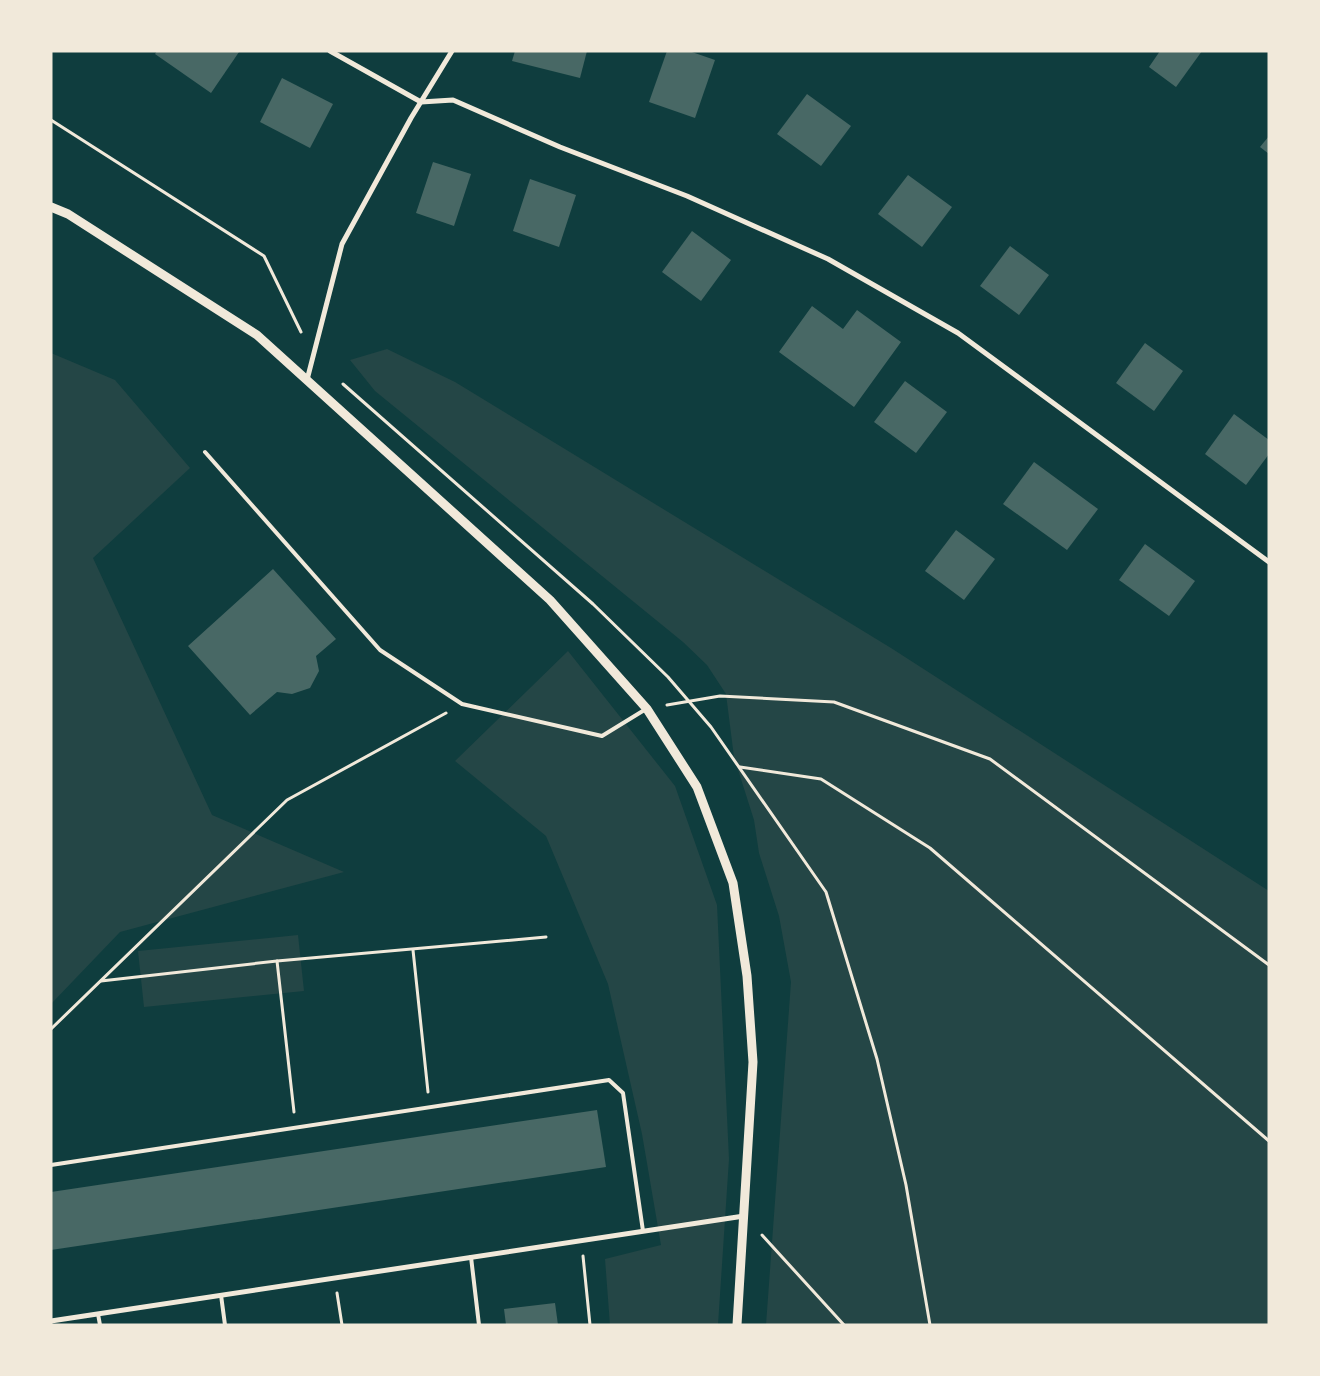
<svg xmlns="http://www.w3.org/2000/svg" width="1320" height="1376" font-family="'Source Sans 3',sans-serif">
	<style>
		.green { fill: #244646 }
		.building { fill: #486865 }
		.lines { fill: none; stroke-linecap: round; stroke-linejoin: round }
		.path { stroke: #f1e9da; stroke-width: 3 }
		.service { stroke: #f1e9da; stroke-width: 4 }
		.minor { stroke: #f1e9da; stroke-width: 5 }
		.tertiary { stroke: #f1e9da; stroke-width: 9 }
	</style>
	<rect width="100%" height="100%" fill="#0f3d3e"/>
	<!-- green -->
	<g class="green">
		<polygon points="387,349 455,382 891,648 1269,891 1269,1325 766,1325 791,982 779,916 759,853 754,820 734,757 726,694 707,665 683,642 375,391 350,360"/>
		<polygon points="51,353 115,380 190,468 93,558 212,815 344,872 120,932 51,1004"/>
		<polygon points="568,651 675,786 717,905 729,1159 718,1325 610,1325 605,1259 661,1245 642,1134 608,984 546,836 455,761"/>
		<polygon points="298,935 304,991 144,1007 138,951"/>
	</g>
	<!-- building -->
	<g class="building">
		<polygon points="157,51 238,51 239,52 211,93 155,54"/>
		<polygon points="515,51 587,51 580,78 512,61"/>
		<polygon points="667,51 689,51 715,60 695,118 649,102"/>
		<polygon points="1160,51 1202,51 1176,87 1149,67"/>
		<polygon points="282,78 333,104 310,148 260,122"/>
		<polygon points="807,94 851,126 821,166 777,134"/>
		<polygon points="1269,136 1269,154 1260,147"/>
		<polygon points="433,162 471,174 454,226 416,213"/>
		<polygon points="908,175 952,207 922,247 878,214"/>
		<polygon points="530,179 576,195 559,247 513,231"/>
		<polygon points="692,231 731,260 701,301 662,272"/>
		<polygon points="1010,246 1049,275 1019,315 980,286"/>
		<polygon points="812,306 843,329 857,310 901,342 854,407 779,352"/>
		<polygon points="1145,343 1183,371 1154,411 1116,383"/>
		<polygon points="905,381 947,412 916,453 874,422"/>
		<polygon points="1234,414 1269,440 1269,454 1246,485 1205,454"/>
		<polygon points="1034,462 1098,509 1067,550 1003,504"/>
		<polygon points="956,530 995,559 964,600 925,571"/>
		<polygon points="1145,544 1195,581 1169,616 1119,580"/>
		<polygon points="273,569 336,639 316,656 319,671 310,688 292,694 277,692 250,715 188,646"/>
		<polygon points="597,1110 606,1167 51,1250 51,1192"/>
		<polygon points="555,1303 558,1325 506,1325 504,1309"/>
	</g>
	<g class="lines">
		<!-- path -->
		<g class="path">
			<polyline points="51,120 264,256 301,332"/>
			<polyline points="343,384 593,604 668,677 711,727 826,892 877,1059 906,1185 930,1325"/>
			<polyline points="667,705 720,696 834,702 990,759 1269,965"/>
			<polyline points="740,767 821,779 930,848 1269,1141"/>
			<polyline points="413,950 428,1092"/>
			<polyline points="277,961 294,1112"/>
			<polyline points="101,981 277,961 546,937"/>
			<polyline points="51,1029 287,800 446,713"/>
			<polyline points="762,1235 844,1325"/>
			<polyline points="583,1256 590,1325"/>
			<polyline points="337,1293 342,1325"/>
		</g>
		<!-- service -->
		<g class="service">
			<polyline points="205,452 380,650 462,704 602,736 646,709"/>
			<polyline points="51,1165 609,1080 623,1093 643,1231"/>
			<polyline points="471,1257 479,1325"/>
			<polyline points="221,1295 225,1325"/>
			<polyline points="98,1314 100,1325"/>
		</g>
		<!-- minor -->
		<g class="minor">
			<polyline points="330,51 421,102 453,100 560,147 687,196 828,259 958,333 1269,562"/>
			<polyline points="307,380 342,244 411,118 452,51"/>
			<polyline points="51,1321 744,1216"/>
		</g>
		<!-- tertiary -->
		<polyline class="tertiary" points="51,207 68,214 257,335 550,600 647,709 697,787 733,883 747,976 753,1062 737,1325"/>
	</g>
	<!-- border -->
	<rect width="1320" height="1376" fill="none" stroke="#f1e9da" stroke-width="105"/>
</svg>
